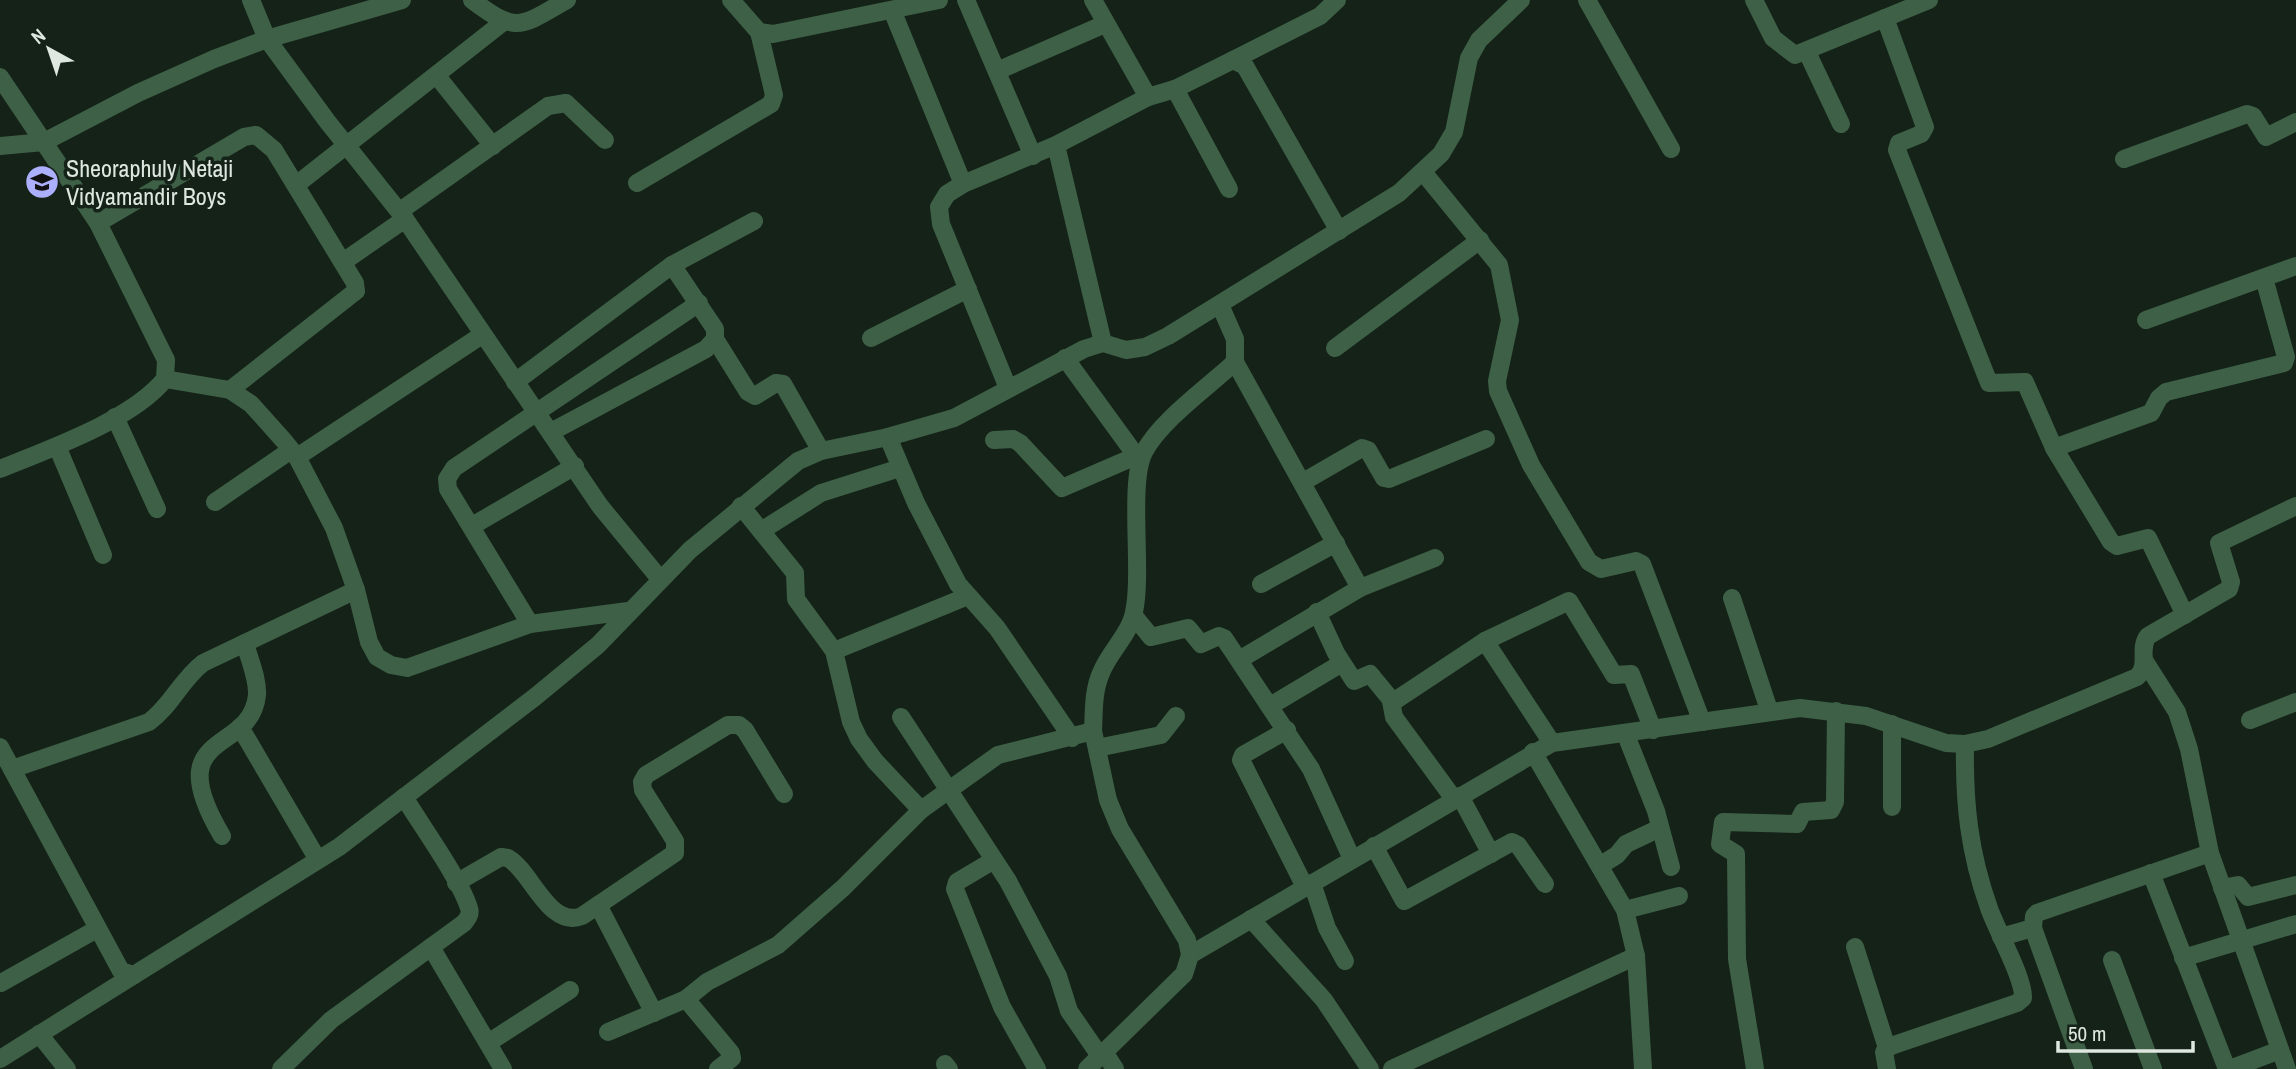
<svg xmlns="http://www.w3.org/2000/svg" width="2296" height="1069" font-family="'Archivo Narrow',sans-serif">
	<style>
		.lines { fill: none; stroke-linecap: round; stroke-linejoin: round }
		.minor { stroke: #3e6046; stroke-width: 18 }
		.labels { text-anchor: middle; dominant-baseline: central; stroke-width: 7; stroke-linejoin: round; paint-order: stroke }
		.poi-label { font-size: 24px; fill: #dfe8e0; stroke: #142218; text-anchor: start }
	</style>
	<rect width="100%" height="100%" fill="#142218"/>
	<g class="lines">
		<!-- minor -->
		<g class="minor">
			<polyline points="251,0 267,39 327,121 405,219 600,506 660,579"/>
			<path d="M472 0C517 34 520 27 567 0"/>
			<polyline points="731,0 759,32 773,34 939,0"/>
			<polyline points="966,0 1033,156"/>
			<polyline points="1093,0 1148,97 1175,89 1233,60 1245,66 1339,231"/>
			<polyline points="1587,0 1671,149"/>
			<polyline points="1754,0 1773,38 1795,55 1929,0"/>
			<polyline points="892,10 963,184"/>
			<polyline points="1885,18 1925,127 1921,134 1899,143 1897,150 1989,383 2025,382 2054,448 2111,542 2117,546 2148,538 2185,615"/>
			<polyline points="1807,52 1841,124"/>
			<polyline points="1233,60 1320,16 1337,0"/>
			<polyline points="997,71 1105,24"/>
			<polyline points="437,76 493,146"/>
			<path d="M0 77 98 223 166 360 165 379C132 420 49 449 0 469"/>
			<polyline points="1175,89 1229,189"/>
			<polyline points="1056,145 1103,343"/>
			<polyline points="0,146 44,142 138,93 214,59 267,39 402,0"/>
			<polyline points="2124,159 2247,114 2253,116 2266,137 2296,122"/>
			<polyline points="1423,172 1499,265 1510,320 1497,381 1498,391 1531,465 1589,562 1601,569 1636,561 1642,564 1702,722"/>
			<polyline points="637,183 771,104 774,95 759,32"/>
			<polyline points="296,185 502,23"/>
			<polyline points="400,211 548,106 566,103 605,140"/>
			<polyline points="98,223 244,137 256,135 274,150 355,283 356,291 230,390"/>
			<polyline points="343,262 405,219"/>
			<polyline points="2146,320 2296,266"/>
			<polyline points="871,338 968,289"/>
			<polyline points="715,339 748,392 755,396 776,383 783,384 821,451"/>
			<polyline points="1335,348 1480,240"/>
			<polyline points="1065,358 1137,457"/>
			<polyline points="1235,362 1360,588"/>
			<polyline points="165,379 230,390 251,404 285,442 297,457 334,528 356,590 369,642 377,657 391,665 407,668 530,624 628,611"/>
			<polyline points="515,382 672,265 754,221"/>
			<polyline points="1008,388 941,224 939,207 947,194 963,184 1056,145 1148,97"/>
			<polyline points="115,417 157,509"/>
			<polyline points="551,432 706,349 715,339 715,329 672,265"/>
			<polyline points="888,437 916,503 958,584 997,628 1072,738"/>
			<polyline points="994,440 1013,439 1020,443 1062,488 1143,453"/>
			<polyline points="57,446 103,555"/>
			<polyline points="2054,448 2151,413 2159,398 2166,392 2284,363 2286,357 2264,278"/>
			<polyline points="297,457 482,335"/>
			<polyline points="1303,482 1362,448 1368,450 1384,478 1389,479 1486,439"/>
			<polyline points="215,502 291,450"/>
			<polyline points="741,506 795,573 796,599 834,651 851,722 859,739 875,761 921,810"/>
			<polyline points="472,526 575,466"/>
			<polyline points="761,531 821,493 900,468"/>
			<polyline points="1261,584 1336,543"/>
			<polyline points="1732,598 1769,710"/>
			<polyline points="1317,612 1336,653 1354,681 1370,674 1393,702 1485,641 1569,601 1614,675 1631,674 1653,730"/>
			<polyline points="1134,616 1151,637 1188,628 1201,644 1219,636 1224,638 1311,769 1352,859"/>
			<polyline points="530,624 448,489 447,479 454,468 699,303"/>
			<polyline points="1485,641 1552,743"/>
			<polyline points="834,651 968,596"/>
			<polyline points="1239,660 1360,588 1435,558"/>
			<polyline points="2144,660 2177,712 2189,749 2210,853 2287,1069"/>
			<polyline points="1391,701 1394,717 1454,799"/>
			<polyline points="1270,706 1342,663"/>
			<polyline points="901,717 1008,881 1058,976 1069,1011 1100,1056"/>
			<polyline points="2250,720 2296,702"/>
			<polyline points="240,727 318,860"/>
			<polyline points="1287,730 1243,755 1241,760 1305,887"/>
			<polyline points="1626,735 1656,811 1671,867"/>
			<polyline points="0,747 121,971 134,975 339,847 535,697 598,645 690,550 798,461 821,451 888,437 954,418 1084,349 1103,343 1126,350 1145,347 1168,336 1399,193 1441,154 1454,132 1469,58 1479,40 1521,0"/>
			<polyline points="1097,748 1161,735 1176,716"/>
			<polyline points="1533,752 1625,910 1636,956 1643,1069"/>
			<path d="M12 769 149 722C171 706 181 680 203 663L356 590"/>
			<polyline points="1460,796 1491,854"/>
			<polyline points="1892,807 1892,724"/>
			<path d="M222 836C158 728 251 756 257 695 258 678 249 659 245 643"/>
			<polyline points="1374,846 1404,901 1512,842 1518,845 1545,884"/>
			<polyline points="994,860 957,882 955,889 1002,1007 1037,1069"/>
			<polyline points="1601,865 1617,855 1626,844 1660,828"/>
			<polyline points="2151,873 2227,1069"/>
			<path d="M456 883 501 857 508 858C532 872 549 929 582 916L675 853V841L643 790 642 782 646 775 728 725H739L745 730 784 794"/>
			<polyline points="1312,883 1327,928 1345,961"/>
			<polyline points="2222,888 2238,885 2248,897 2296,885"/>
			<polyline points="598,905 654,1013"/>
			<polyline points="1625,910 1679,896"/>
			<polyline points="1251,919 1324,1000 1370,1069"/>
			<polyline points="2033,928 2084,1069"/>
			<polyline points="2001,937 2033,928 2034,916 2037,913 2210,853"/>
			<polyline points="431,947 503,1069"/>
			<polyline points="1855,947 1887,1048"/>
			<path d="M1190 955 1552 743 1800 708 1866 716 1946 743 1965 744 1988 739 2137 677C2150 665 2138 649 2148 636L2229 589 2231 582 2219 543 2296 506"/>
			<polyline points="2183,958 2296,924"/>
			<polyline points="2112,960 2153,1069"/>
			<polyline points="1,983 97,929"/>
			<polyline points="686,999 731,1053 732,1058 718,1069"/>
			<path d="M608 1032 686 999 707 982 778 945 843 888 921 810 998 755 1093 731C1094 711 1093 691 1101 673 1109 652 1130 634 1134 612 1143 571 1128 483 1144 452 1161 420 1208 387 1235 362V339L1220 305"/>
			<polyline points="39,1034 67,1069"/>
			<polyline points="488,1043 570,990"/>
			<polyline points="1104,1052 1115,1069"/>
			<polyline points="0,1059 134,975"/>
			<polyline points="945,1064 949,1069"/>
			<path d="M281 1069 331 1020 464 923C468 918 471 914 469 908 460 879 421 825 404 797"/>
			<polyline points="1087,1069 1184,974 1190,955 1187,940 1120,829 1108,800 1093,731"/>
			<polyline points="1392,1069 1636,956"/>
			<polyline points="1755,1069 1737,959 1736,854 1720,844 1723,822 1797,824 1803,812 1831,810 1835,802 1836,711"/>
			<path d="M1887 1069 1884 1052 1891 1046 2017 1003 2023 998C2024 978 1996 929 1989 908 1969 852 1964 803 1965 744"/>
			<polyline points="2230,1069 2280,1050"/>
		</g>
	</g>
	<!-- icons -->
	<defs>
		<g id="school-disc" transform="scale(1.75)"><circle r="9.5" fill="#acaffb" stroke="#142218"/><path d="M0-5L7-2L0 1L-7-2ZM-4 1L0 2.5L4 1V4Q0 6-4 4Z" fill="#111"/></g>
	</defs>
	<g fill-rule="evenodd">
		<use href="#school-disc" x="42" y="182"/>
	</g>
	<g class="labels">
		<!-- poi labels -->
		<g class="poi-label">
			<text x="66" y="168">Sheoraphuly Netaji<tspan x="66" dy="28">Vidyamandir Boys</tspan></text>
		</g>
	</g>
	<!-- north arrow -->
	<g transform="translate(49 49) rotate(320)" stroke="#142218" stroke-width="5" paint-order="stroke">
	<path d="M0-5L12 26L0 18L-12 26Z" fill="#dfe8e0"/>
	<text y="-10" font-size="19" font-weight="bold" text-anchor="middle" fill="#dfe8e0">N</text>
	</g>
	<!-- scale -->
	<path d="M2058 1041v10h135v-10" fill="none" stroke="#dfe8e0" stroke-width="3.5"/>
	<text x="2068" y="1041" font-size="21" fill="#dfe8e0" stroke="#142218" stroke-width="5" paint-order="stroke">50 m</text>
</svg>
